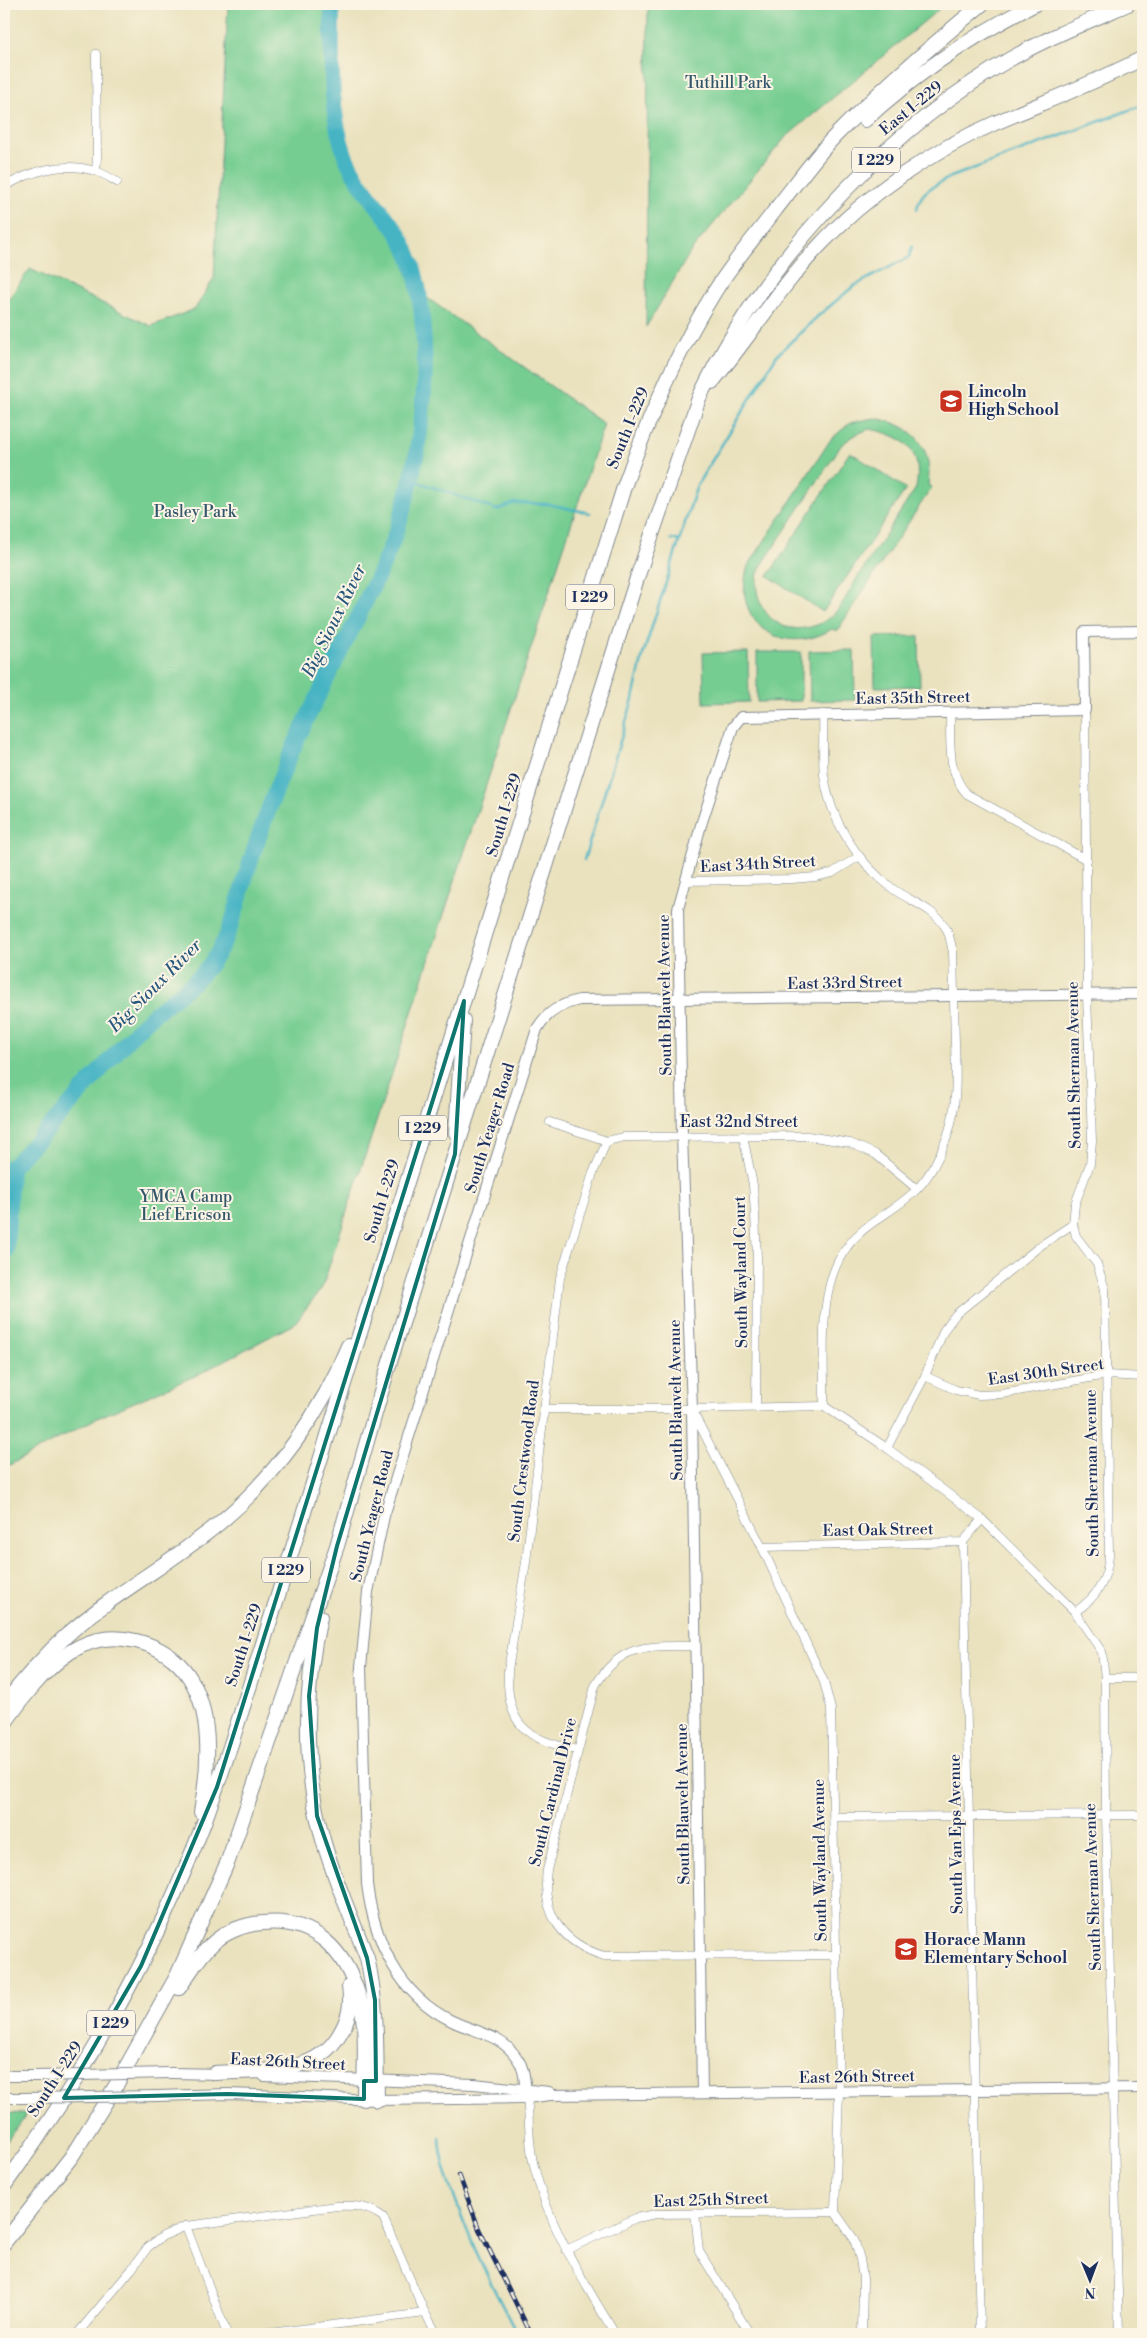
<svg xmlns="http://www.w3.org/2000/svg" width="1147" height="2338" font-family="'Libre Bodoni',serif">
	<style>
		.green { fill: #76cd92; stroke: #487e78; fill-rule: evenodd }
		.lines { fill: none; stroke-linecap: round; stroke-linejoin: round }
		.stream { stroke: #47b4c4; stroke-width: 2.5 }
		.river { stroke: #47b4c4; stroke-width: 16 }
		.street-casing { stroke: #82888e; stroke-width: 9 }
		.secondary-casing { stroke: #82888e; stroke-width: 12 }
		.highway-casing { stroke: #82888e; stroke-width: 16 }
		.street { stroke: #fff; stroke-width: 8 }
		.secondary { stroke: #fff; stroke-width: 10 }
		.highway { stroke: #fff; stroke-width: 14 }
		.rail-casing { stroke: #1b2f5e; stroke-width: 4.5 }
		.rail { stroke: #fcf5e5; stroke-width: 2.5; stroke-dasharray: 8; stroke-linecap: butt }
		.secondary-bridge-casing { stroke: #82888e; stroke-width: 12; stroke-linecap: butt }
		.secondary-bridge { stroke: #fff; stroke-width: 10 }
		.marked { fill: none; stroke: #0f766e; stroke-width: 4; stroke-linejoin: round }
		.labels { text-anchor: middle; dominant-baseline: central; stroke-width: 4; stroke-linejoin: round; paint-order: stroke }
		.shield { fill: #fcf5e5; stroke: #5e6a86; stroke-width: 1 }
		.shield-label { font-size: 15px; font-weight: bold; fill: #1b2f5e }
		.park-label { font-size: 16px; fill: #32566b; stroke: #fcf5e5 }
		.street-label { font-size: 16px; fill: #1b2f5e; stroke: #fcf5e5 }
		.poi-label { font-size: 16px; font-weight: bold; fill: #1b2f5e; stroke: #fcf5e5; text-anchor: start }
		.water-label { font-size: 18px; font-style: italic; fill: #28577d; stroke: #fcf5e5 }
	</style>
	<rect width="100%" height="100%" fill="#fcf5e5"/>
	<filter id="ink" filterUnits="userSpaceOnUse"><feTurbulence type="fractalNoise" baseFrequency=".02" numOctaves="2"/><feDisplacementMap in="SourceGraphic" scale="10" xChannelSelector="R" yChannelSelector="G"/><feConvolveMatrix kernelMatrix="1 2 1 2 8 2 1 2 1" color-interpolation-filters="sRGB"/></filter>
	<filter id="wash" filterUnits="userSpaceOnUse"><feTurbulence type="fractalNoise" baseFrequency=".0096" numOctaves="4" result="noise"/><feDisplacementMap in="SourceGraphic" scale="20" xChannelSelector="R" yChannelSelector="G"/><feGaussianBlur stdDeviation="1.12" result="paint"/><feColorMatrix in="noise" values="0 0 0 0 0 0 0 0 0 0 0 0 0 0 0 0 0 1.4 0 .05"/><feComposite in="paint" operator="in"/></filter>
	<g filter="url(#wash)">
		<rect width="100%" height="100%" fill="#eae2be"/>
		<!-- green -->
		<g class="green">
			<path d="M228 4H332C332 62 326 127 357 180 381 221 413 239 419 292L604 424 322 1288 294 1324 197 1375 95 1419 4 1468V305L30 269 151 326 195 309 214 278Z"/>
			<polygon points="648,4 945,4 785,138 691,251 646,327"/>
			<path d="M873 418C911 423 934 445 928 485L932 487 837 631 832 629C782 659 730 622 748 566L831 439 850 423ZM869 429C905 435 923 451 916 488 896 518 877 548 857 578 850 590 842 606 832 616 812 633 780 634 765 611 756 598 754 582 760 568L842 444 857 434Z"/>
			<polygon points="850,452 906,489 823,612 768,576"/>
			<polygon points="919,636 920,686 875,687 874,637"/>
			<polygon points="854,650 855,700 810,701 809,651"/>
			<polygon points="748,652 749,702 704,703 703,653"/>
			<polygon points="757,652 801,652 801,701 757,702"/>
			<polygon points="27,2113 4,2145 4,2114"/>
		</g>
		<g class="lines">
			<!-- stream -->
			<g class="stream">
				<path d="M917 209C920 190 936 185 951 177L1143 105"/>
				<polyline points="410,479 497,510 515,503 547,504 590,513"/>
				<polyline points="671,539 679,541"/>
				<polyline points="584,860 633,699 643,655 697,485 777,355 818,316 854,286 909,257 912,247"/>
				<path d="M440 2137C441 2160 448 2179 456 2201 472 2247 494 2290 517 2334"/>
			</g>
			<!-- river -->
			<g class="river">
				<path d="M4 1174C52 1129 93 1076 139 1028 163 1003 197 986 216 956 235 925 237 902 248 869 257 840 268 810 279 782 309 706 352 635 385 560 412 498 428 414 424 346 422 307 419 265 397 232 379 206 357 185 345 155 328 107 332 54 332 4"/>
				<polyline points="4,1254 6,1252 11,1167"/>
			</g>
		</g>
	</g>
	<g filter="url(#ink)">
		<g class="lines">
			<!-- street casing -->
			<g class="street-casing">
				<g id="street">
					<polyline points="96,171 97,157 96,54"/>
					<path d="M4 187C30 171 64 161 95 171 103 173 110 178 117 182"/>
					<path d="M950 712C951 741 946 771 967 794L1087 860"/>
					<path d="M823 714C824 734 822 755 824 775 830 820 857 862 893 889 911 902 936 909 947 930 950 936 951 945 953 952 954 982 954 1012 955 1043 956 1075 958 1106 947 1137 941 1154 930 1176 917 1189 896 1211 865 1222 847 1247 816 1287 825 1357 824 1406"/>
					<polyline points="685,881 792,879 815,877 832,873 858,857"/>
					<polyline points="550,1122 607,1141 624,1137 808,1136 850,1143 875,1154 917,1189"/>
					<polyline points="743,1136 753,1185 755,1214 757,1258 756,1408"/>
					<polyline points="925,1376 956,1390 979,1395 1002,1394 1106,1375 1143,1377"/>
					<polyline points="824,1406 887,1448 982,1519 1075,1612 1102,1652 1105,1678 1106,1815 1119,2334"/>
					<polyline points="544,1409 692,1409 824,1406"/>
					<polyline points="693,1412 762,1547 824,1682 831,1709 839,2092 835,2212 854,2239 860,2259 863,2279 862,2334"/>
					<polyline points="887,1448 925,1376 944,1330 956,1314 1040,1246 1073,1224"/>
					<polyline points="963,1542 980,2334"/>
					<polyline points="762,1547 963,1542 982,1519"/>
					<path d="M1075 1612C1097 1597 1107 1581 1109 1555L1105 1289 1097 1264 1076 1236 1073 1224 1075 1204 1090 1164 1092 1141 1087 995 1085 710"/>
					<path d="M695 1646C649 1646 621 1642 595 1686L547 1870C541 1914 562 1943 604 1956L835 1955"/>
					<polyline points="1105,1678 1143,1678"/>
					<path d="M577 1750C526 1739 506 1726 508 1670L526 1562 560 1278 593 1173 607 1141"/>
					<polyline points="834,1817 1143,1815"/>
					<path d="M527 2098C530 2121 528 2144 534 2166 549 2228 583 2280 615 2334"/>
					<polyline points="695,2213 699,2251 750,2334"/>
					<polyline points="186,2226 227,2334"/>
					<polyline points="566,2250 636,2218 656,2214 835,2212"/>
					<path d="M77 2334 131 2270 148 2247 163 2236 186 2226 337 2206C355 2205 368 2206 383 2217L425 2313 437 2334"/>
					<polyline points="262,2334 425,2313"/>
				</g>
			</g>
			<!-- secondary casing -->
			<g class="secondary-casing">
				<g id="secondary">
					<polyline points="171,2073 222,2074"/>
					<polyline points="4,2076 36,2076"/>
					<polyline points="264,2076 474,2084 549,2092"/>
					<polyline points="702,2093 692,1409 682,1136 678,909 701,825 733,727 741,717 1085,710 1084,632 1143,631"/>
					<polyline points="157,2096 228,2094 377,2100 527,2098 550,2095 1143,2088"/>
					<polyline points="4,2098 23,2098"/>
					<path d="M527 2098C524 2084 526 2070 517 2058 502 2035 475 2032 452 2021 398 1995 374 1940 367 1884L361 1667 368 1592 384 1516 537 1029C546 1013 561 1004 579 1000L1143 994"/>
				</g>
			</g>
			<!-- highway casing -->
			<g class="highway-casing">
				<g id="highway">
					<path d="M865 120C915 74 974 35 1035 4"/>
					<path d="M712 382C749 338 779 288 819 246 866 195 932 151 995 123 1044 102 1095 83 1143 58"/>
					<polyline points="456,1133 463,1020"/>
					<path d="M320 1617C304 1688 303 1767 322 1836 333 1877 352 1918 367 1958 378 2004 376 2052 377 2100"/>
					<path d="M4 1705C23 1680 44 1656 67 1635 115 1592 174 1562 223 1520 277 1474 322 1412 348 1346"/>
					<path d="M4 1724C22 1699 43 1670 70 1652 90 1639 113 1635 136 1641 215 1660 213 1747 201 1812"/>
					<path d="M179 1988C189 1974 198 1957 211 1945 224 1932 245 1924 263 1923 314 1918 345 1950 359 1997 368 2028 364 2066 364 2099"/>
					<path d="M215 2073C258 2070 314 2077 339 2035 349 2019 352 2005 349 1987"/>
					<path d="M4 2186C82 2079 147 1965 196 1843 217 1791 233 1737 250 1685L624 487C648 419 676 353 715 291 733 262 755 237 776 209 795 185 814 158 835 136 881 89 931 46 982 4"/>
					<path d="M4 2243 72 2156 115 2087 177 1976 228 1861 337 1546 388 1368 455 1154 638 575 699 398C760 268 873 144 995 68 1037 42 1084 23 1128 4"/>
				</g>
			</g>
			<!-- street -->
			<use href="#street" class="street"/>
			<!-- secondary -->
			<use href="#secondary" class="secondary"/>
			<!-- highway -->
			<use href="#highway" class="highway"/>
			<!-- rail casing -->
			<g class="rail-casing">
				<polyline id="rail" points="459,2175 479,2229 531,2334"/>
			</g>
			<!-- rail -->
			<use href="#rail" class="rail"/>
			<!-- secondary-bridge casing -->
			<g class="secondary-bridge-casing">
				<g id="secondary-bridge">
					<polyline points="36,2076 171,2073"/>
					<polyline points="23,2098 157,2096"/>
				</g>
			</g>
			<!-- secondary-bridge -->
			<use href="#secondary-bridge" class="secondary-bridge"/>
		</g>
	</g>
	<!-- marked area -->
	<path class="marked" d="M464 1001 455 1154 337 1546 317 1628 309 1696 317 1816 367 1958 375 2000 376 2081H364V2099L228 2094 64 2098 141 1966 217 1787Z"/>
	<!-- icons -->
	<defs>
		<g id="school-square" transform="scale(1.25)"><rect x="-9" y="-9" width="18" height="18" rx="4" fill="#c8321e" stroke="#fcf5e5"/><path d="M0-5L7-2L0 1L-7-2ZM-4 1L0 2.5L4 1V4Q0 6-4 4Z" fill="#fff"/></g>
	</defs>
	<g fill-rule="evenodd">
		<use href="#school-square" x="951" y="401"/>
		<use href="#school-square" x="906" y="1949"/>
	</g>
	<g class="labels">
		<!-- shield labels -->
		<g class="shield">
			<rect x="852" y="147.5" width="48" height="25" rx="4"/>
			<rect x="566" y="584.5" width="48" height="25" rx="4"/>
			<rect x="399" y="1115.5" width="48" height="25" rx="4"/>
			<rect x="262" y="1557.5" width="48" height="25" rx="4"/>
			<rect x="87" y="2010.5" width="48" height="25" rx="4"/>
		</g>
		<g class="shield-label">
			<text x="876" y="160">I 229</text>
			<text x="590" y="597">I 229</text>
			<text x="423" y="1128">I 229</text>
			<text x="286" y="1570">I 229</text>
			<text x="111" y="2023">I 229</text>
		</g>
		<!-- park labels -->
		<g class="park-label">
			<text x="728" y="83">Tuthill Park</text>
			<text x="195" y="512">Pasley Park</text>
			<text x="186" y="1197">YMCA Camp<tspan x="186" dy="18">Lief Ericson</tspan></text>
		</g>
		<!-- street labels -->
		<g class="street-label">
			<text transform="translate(911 108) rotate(-39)">East I-229</text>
			<text transform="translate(628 428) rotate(-68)">South I-229</text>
			<text transform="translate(913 698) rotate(-1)">East 35th Street</text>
			<text transform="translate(504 815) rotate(-73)">South I-229</text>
			<text transform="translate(758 864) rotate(-3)">East 34th Street</text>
			<text transform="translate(845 983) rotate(-1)">East 33rd Street</text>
			<text transform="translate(665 995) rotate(-91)">South Blauvelt Avenue</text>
			<text transform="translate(1074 1065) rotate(-91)">South Sherman Avenue</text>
			<text x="739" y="1122">East 32nd Street</text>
			<text transform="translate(490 1128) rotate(-73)">South Yeager Road</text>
			<text transform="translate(382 1201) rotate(-73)">South I-229</text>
			<text transform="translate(741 1272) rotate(-91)">South Wayland Court</text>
			<text transform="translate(1046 1372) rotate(-8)">East 30th Street</text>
			<text transform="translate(676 1400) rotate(-91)">South Blauvelt Avenue</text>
			<text transform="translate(524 1461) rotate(-83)">South Crestwood Road</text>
			<text transform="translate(1092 1473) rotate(-91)">South Sherman Avenue</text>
			<text transform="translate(372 1516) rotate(-76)">South Yeager Road</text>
			<text transform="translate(878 1530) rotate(-1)">East Oak Street</text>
			<text transform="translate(244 1645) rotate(-72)">South I-229</text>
			<text transform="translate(553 1792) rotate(-76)">South Cardinal Drive</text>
			<text transform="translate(683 1804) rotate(-91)">South Blauvelt Avenue</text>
			<text transform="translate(956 1834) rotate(-91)">South Van Eps Avenue</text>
			<text transform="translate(820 1860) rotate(-91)">South Wayland Avenue</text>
			<text transform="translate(1093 1887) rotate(-92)">South Sherman Avenue</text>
			<text transform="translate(288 2062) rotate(3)">East 26th Street</text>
			<text transform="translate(857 2077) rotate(-1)">East 26th Street</text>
			<text transform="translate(55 2079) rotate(-57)">South I-229</text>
			<text transform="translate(711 2200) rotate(-2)">East 25th Street</text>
		</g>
		<!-- poi labels -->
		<g class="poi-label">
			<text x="968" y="392">Lincoln<tspan x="968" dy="18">High School</tspan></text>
			<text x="924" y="1940">Horace Mann<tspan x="924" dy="18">Elementary School</tspan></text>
		</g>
		<!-- water labels -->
		<g class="water-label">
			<text transform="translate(334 621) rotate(-64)">Big Sioux River</text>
			<text transform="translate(155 986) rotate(-45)">Big Sioux River</text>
		</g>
	</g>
	<!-- margin -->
	<rect width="1147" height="2338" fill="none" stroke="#fcf5e5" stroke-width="20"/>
	<!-- north arrow -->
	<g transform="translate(1090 2280) rotate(179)" stroke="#fcf5e5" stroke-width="4" paint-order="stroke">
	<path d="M0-4L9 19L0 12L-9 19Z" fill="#1b2f5e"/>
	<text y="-8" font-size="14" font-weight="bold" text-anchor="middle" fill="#1b2f5e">N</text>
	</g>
</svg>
